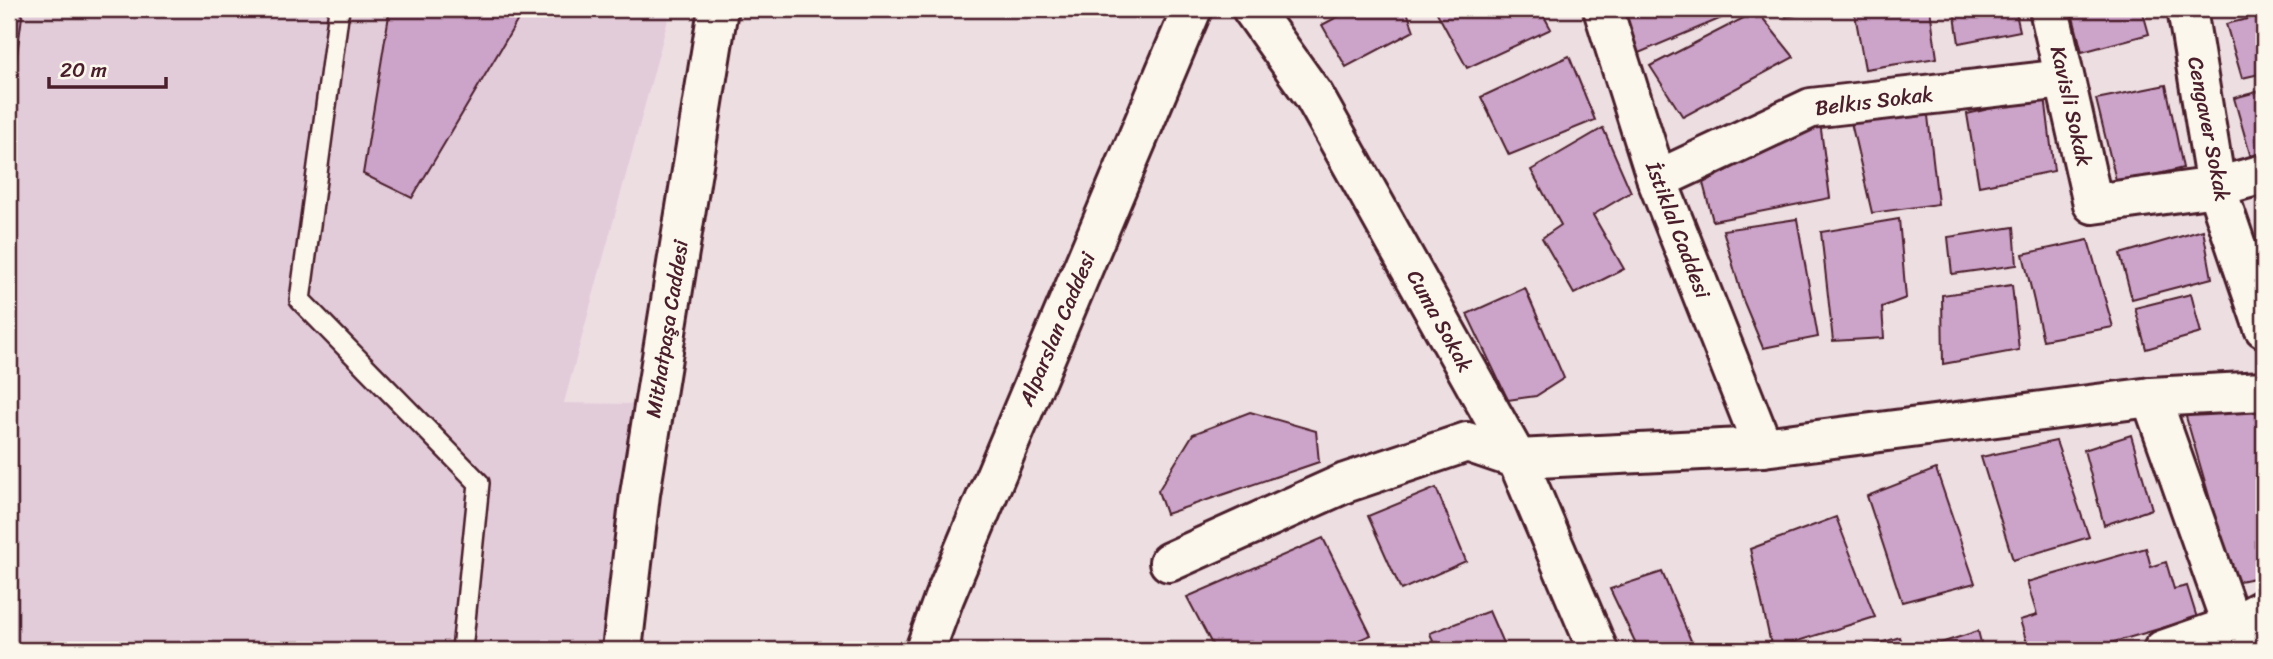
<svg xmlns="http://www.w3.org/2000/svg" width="2273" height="659" font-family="Sriracha,sans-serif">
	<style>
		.built { fill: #e3ccda }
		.building { fill: #cca3c9; stroke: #4a1f2b; stroke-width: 2 }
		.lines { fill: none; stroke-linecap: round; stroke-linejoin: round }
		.lane-casing { stroke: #4a1f2b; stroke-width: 24 }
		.street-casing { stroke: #4a1f2b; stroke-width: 44 }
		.secondary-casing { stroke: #4a1f2b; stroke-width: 44 }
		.lane { stroke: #fbf7ec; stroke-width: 19 }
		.street { stroke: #fbf7ec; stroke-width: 38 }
		.secondary { stroke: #fbf7ec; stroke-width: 38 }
		.labels { text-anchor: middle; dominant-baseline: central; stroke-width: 6; stroke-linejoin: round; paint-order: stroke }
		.street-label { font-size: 21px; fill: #4a1f2b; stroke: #fbf7ec }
	</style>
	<rect width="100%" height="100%" fill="#eddee2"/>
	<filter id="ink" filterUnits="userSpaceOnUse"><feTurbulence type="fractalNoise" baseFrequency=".0143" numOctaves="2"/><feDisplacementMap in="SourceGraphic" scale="14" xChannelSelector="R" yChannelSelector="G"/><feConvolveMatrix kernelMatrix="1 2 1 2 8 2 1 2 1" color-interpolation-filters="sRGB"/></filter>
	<g filter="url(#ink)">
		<!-- built -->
		<polygon class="built" points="9,9 671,9 564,403 635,404 605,650 9,650"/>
		<!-- building -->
		<g class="building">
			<polygon points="9,9 23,9 9,115"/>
			<polygon points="390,9 476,9 519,18 412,198 363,174"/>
			<polygon points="1352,9 1406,9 1414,31 1346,67 1322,25"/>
			<polygon points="1435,9 1540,9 1551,29 1467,68"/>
			<polygon points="1614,9 1743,9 1634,55"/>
			<polygon points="1784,9 1826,9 1786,17"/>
			<polygon points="1854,9 1930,9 1937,58 1865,69"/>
			<polygon points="1954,9 2015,9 2020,31 1959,43"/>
			<polygon points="2071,9 2142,9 2149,34 2082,52"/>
			<polygon points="1757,11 1794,57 1683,117 1650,66"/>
			<polygon points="2264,15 2264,73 2242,78 2226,24"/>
			<polygon points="1569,56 1595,120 1509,155 1481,97"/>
			<polygon points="2166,85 2183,168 2117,184 2096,99"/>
			<polygon points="2264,90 2264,159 2252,161 2234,98"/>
			<polygon points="2045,96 2054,171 1979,186 1967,114"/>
			<polygon points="1927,107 1938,204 1872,213 1850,118"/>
			<polygon points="1820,122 1830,198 1713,221 1703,183"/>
			<polygon points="1603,128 1631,192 1593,215 1624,269 1574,294 1542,238 1561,225 1531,170"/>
			<polygon points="1797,219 1818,337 1763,348 1743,300 1723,230"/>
			<polygon points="1899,219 1906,298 1882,307 1884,338 1833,341 1821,232"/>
			<polygon points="2014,227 2017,265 1952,274 1948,237"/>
			<polygon points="2203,230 2212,278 2132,299 2120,254"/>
			<polygon points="2088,240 2113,327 2043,340 2023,254"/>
			<polygon points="2012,285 2019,350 1943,364 1942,295"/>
			<polygon points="1525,288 1564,378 1536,396 1508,400 1467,314"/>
			<polygon points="2191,294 2201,333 2146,349 2135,308"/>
			<polygon points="2182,403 2264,404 2264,576 2234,582"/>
			<polygon points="1250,412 1316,431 1319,462 1166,514 1158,491 1193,434"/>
			<polygon points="2131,435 2152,509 2104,525 2084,450"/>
			<polygon points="2056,441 2089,537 2013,560 1981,457"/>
			<polygon points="1936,469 1975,583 1902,602 1867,496"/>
			<polygon points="1436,488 1466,561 1401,590 1368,516"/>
			<polygon points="1836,517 1875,617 1772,649 1750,549"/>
			<polygon points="1323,538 1371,635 1335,650 1215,650 1187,597"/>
			<polygon points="2146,548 2151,567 2166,562 2174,589 2187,586 2197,618 2086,650 2029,650 2020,620 2037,615 2027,582"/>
			<polygon points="1662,572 1692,643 1671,650 1639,650 1610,589"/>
			<polygon points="1489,611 1506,650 1436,650 1430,633"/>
			<polygon points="1978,631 1983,650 1919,650"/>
			<polygon points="1900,637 1905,650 1857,650"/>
		</g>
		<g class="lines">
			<!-- lane casing -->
			<g class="lane-casing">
				<polyline id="lane" points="339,9 300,300 479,483 462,650"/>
			</g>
			<!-- street casing -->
			<g class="street-casing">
				<g id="street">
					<polyline points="1252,9 1314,96 1517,459 1598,650"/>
					<polyline points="1603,9 1657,180 1763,447"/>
					<polyline points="2049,9 2093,204 2216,187 2264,174"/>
					<polyline points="2187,9 2216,187 2264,328"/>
					<polyline points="1657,180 1811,108 2064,79"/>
					<polyline points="2151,397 2232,626 2244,650"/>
					<polyline points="1169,562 1345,483 1467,442 1517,459 1763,447 2151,397 2264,391"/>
					<polyline points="925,650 944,598 1192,9"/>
					<polyline points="2163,650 2232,626 2264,609"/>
				</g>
			</g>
			<!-- secondary casing -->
			<g class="secondary-casing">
				<polyline id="secondary" points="622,650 640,494 718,9"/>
			</g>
			<!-- lane -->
			<use href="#lane" class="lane"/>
			<!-- street -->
			<use href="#street" class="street"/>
			<!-- secondary -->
			<use href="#secondary" class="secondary"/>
		</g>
	</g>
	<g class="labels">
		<!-- street labels -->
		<g class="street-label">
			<text transform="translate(1874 101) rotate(-7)">Belkıs Sokak</text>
			<text transform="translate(2071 106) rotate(77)">Kavisli Sokak</text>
			<text transform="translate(2209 129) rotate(79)">Cengaver Sokak</text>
			<text transform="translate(1678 230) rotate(69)">İstiklal Caddesi</text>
			<text transform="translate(1440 321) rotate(61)">Cuma Sokak</text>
			<text transform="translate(667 329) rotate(-81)">Mithatpaşa Caddesi</text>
			<text transform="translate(1057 329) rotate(-67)">Alparslan Caddesi</text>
		</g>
	</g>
	<!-- margin -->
	<rect width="2273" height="659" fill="none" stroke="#fbf7ec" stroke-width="35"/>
	<rect x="18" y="18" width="2238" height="624" fill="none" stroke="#4a1f2b" stroke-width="2.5" filter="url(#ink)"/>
	<!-- scale -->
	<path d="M49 77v10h117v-10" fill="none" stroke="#4a1f2b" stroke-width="3.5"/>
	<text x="60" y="77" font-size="21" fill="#4a1f2b" stroke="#fbf7ec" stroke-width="5" paint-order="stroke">20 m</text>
</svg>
